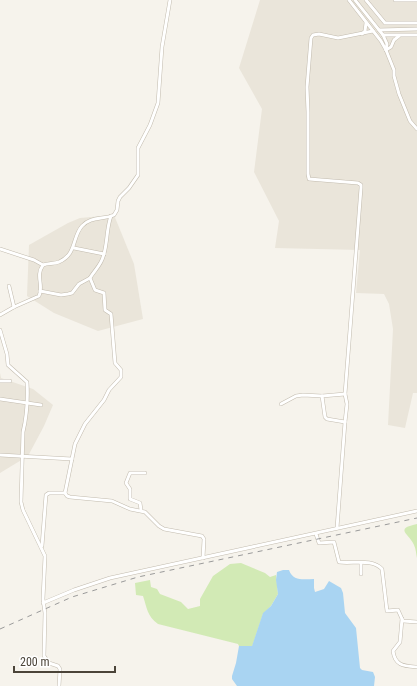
<svg xmlns="http://www.w3.org/2000/svg" width="417" height="686" font-family="'Roboto Condensed',sans-serif">
	<style>
		.residential { fill: #eae5da }
		.green { fill: #d2eab5 }
		.water { fill: #a9d4f2 }
		.lines { fill: none; stroke-linecap: round; stroke-linejoin: round }
		.street-casing { stroke: #c2bbae; stroke-width: 4 }
		.street { stroke: #fff; stroke-width: 3 }
		.rail { stroke: #9a9a9a; stroke-width: 1; stroke-dasharray: 5 5; stroke-linecap: butt }
	</style>
	<rect width="100%" height="100%" fill="#f6f3ec"/>
	<!-- residential -->
	<g class="residential">
		<polygon points="260,0 417,0 417,393 413,393 405,428 388,425 393,329 389,304 384,294 356,293 360,250 275,248 279,221 254,172 262,109 239,68"/>
		<polygon points="114,215 134,264 143,319 98,331 54,313 27,296 29,245 68,223 80,218"/>
		<polygon points="0,373 1,378 33,389 53,405 44,426 28,456 0,473"/>
	</g>
	<!-- green -->
	<g class="green">
		<path d="M417 524V558C416 554 416 549 414 545 410 534 393 529 417 524Z"/>
		<path d="M241 563 265 573 270 577 276 575 278 594 271 606 263 614 252 647 239 646 238 644 158 624C147 616 147 608 143 596L136 595 135 583 150 580 151 587 157 589 160 594 181 602 188 609 200 606V599L213 576 230 564Z"/>
	</g>
	<!-- water -->
	<path class="water" d="M283 570H289C293 582 305 579 314 579V588L315 592 324 589 329 581 341 588 343 593 345 613 356 628 360 668 362 670 373 672 375 677 374 686H237L232 679V676L236 663 239 646H252L263 613 271 606 278 594 276 580 277 572Z"/>
	<g class="lines">
		<!-- street casing -->
		<g class="street-casing">
			<g id="street">
				<polyline points="349,0 381,41 386,50 394,70 394,76 399,94 410,121 417,129"/>
				<polyline points="355,0 383,35 387,44 386,50"/>
				<polyline points="366,0 385,23 417,23"/>
				<polyline points="395,0 417,0"/>
				<polyline points="379,30 417,29"/>
				<polyline points="362,34 365,31 366,23"/>
				<polyline points="383,35 417,35"/>
				<polyline points="386,50 391,47 394,40 399,36"/>
				<path d="M111 216C106 229 108 243 103 257 101 265 94 271 90 278L95 290 104 293 105 310 111 314 115 363 121 370V377L109 390 104 400 85 424 75 444 65 493 67 496 70 497 112 501 130 509 145 512 159 526 164 529 202 536 204 539 203 558"/>
				<polyline points="74,248 104,254"/>
				<polyline points="0,249 34,260 43,265"/>
				<polyline points="9,286 14,307"/>
				<polyline points="40,291 61,295 68,294 72,293 79,284 90,278"/>
				<path d="M0 315 14 307 39 296C44 285 35 276 43 265 48 263 54 264 59 262 77 254 72 237 82 226 91 216 103 220 114 215L117 210 118 201 120 197 129 188 138 175V148L150 125 158 103 162 47 170 0"/>
				<path d="M0 330 7 354 8 365 27 382C28 399 27 415 23 432L21 502 23 510 45 556 43 599 45 613 44 656 49 663 58 666 60 669 59 686"/>
				<polyline points="0,381 10,381"/>
				<polyline points="322,396 325,417 327,419 345,422"/>
				<polyline points="0,399 41,405"/>
				<polyline points="281,404 296,396 303,395 322,396 345,394"/>
				<polyline points="0,455 72,459"/>
				<polyline points="141,510 140,503 130,499 130,489 126,483 130,473 145,473"/>
				<polyline points="337,528 345,422 347,404 345,394 361,188 361,185 358,183 309,179 308,174 308,112 307,87 311,38 313,35 319,34 338,38 373,31"/>
				<path d="M316 534 319 543 334 542 339 562C352 564 372 558 382 569L387 611 398 610 403 621 417 622"/>
				<polyline points="42,546 46,495 49,493 65,493"/>
				<polyline points="361,563 361,574"/>
				<polyline points="43,603 74,590 110,578 417,511"/>
				<path d="M402 619 400 642 393 651C395 666 404 666 417 667"/>
			</g>
		</g>
		<!-- street -->
		<use href="#street" class="street"/>
		<!-- rail -->
		<polyline class="rail" points="0,629 72,597 138,577 417,518"/>
	</g>
	<!-- scale -->
	<path d="M14 666v6h101v-6" fill="none" stroke="#4b4439" stroke-width="2"/>
	<text x="20" y="666" font-size="12" fill="#4b4439" stroke="#ffffff" stroke-width="3" paint-order="stroke">200 m</text>
</svg>
